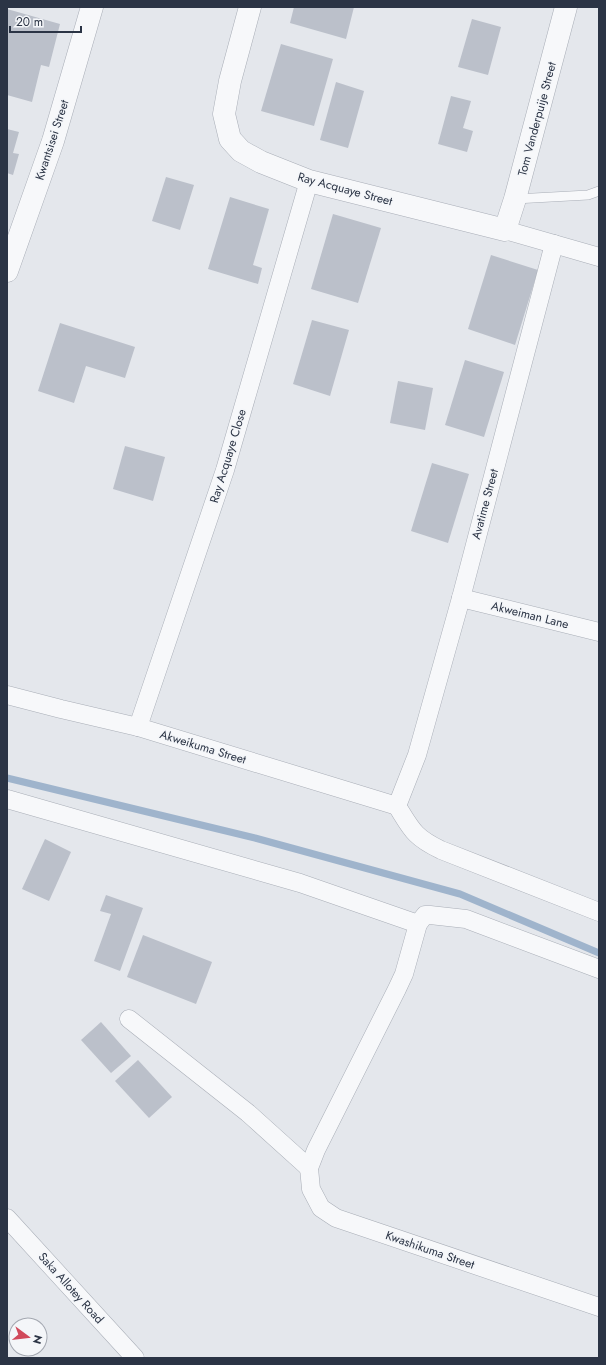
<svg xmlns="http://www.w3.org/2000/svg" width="606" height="1365" font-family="Jost,sans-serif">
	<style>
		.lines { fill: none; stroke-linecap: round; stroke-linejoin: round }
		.stream { stroke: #9fb4cc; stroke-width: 7 }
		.building { fill: #bbc0ca }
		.service-casing { stroke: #a9aeb7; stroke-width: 10 }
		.minor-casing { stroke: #a9aeb7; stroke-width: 19 }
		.tertiary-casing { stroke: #a9aeb7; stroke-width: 23 }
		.service { stroke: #f7f8fa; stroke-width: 9 }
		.minor { stroke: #f7f8fa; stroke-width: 18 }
		.tertiary { stroke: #f7f8fa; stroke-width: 22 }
		.labels { text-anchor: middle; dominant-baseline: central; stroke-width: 3; stroke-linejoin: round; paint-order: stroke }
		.street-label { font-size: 12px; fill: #2b3445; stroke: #f4f6f9 }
	</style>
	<rect width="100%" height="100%" fill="#e4e7ec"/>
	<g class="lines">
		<!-- stream -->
		<polyline class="stream" points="7,778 255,838 460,894 599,953"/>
	</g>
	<!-- building -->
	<g class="building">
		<polygon points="294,7 354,7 346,39 290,23"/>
		<polygon points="7,9 60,24 49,67 41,65 32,102 7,95"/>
		<polygon points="472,19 501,27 488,75 458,67"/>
		<polygon points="281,44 333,59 314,126 261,111"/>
		<polygon points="336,82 364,91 348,148 320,140"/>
		<polygon points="451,96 471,101 463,128 473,131 467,152 438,144"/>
		<polygon points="7,129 19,132 13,153 19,154 13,175 7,173"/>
		<polygon points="166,177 194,185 180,230 152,221"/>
		<polygon points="230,197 269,209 253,265 262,268 258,284 208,269"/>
		<polygon points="333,214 381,228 358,303 311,289"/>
		<polygon points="491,255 538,270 515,345 468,329"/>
		<polygon points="312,320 349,330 330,396 293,384"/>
		<polygon points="60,323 135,347 125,378 86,366 74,403 38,391"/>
		<polygon points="465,360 504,372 484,437 445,425"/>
		<polygon points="398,381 433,388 425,430 390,423"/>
		<polygon points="125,446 165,457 153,501 113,489"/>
		<polygon points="432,463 469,474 448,543 411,531"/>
		<polygon points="45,839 71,852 49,901 22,889"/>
		<polygon points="106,895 143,908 120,971 94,961 111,914 100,911"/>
		<polygon points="143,935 212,962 196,1004 127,977"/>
		<polygon points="101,1022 131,1056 111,1073 81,1040"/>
		<polygon points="138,1060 172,1097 149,1118 115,1081"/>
	</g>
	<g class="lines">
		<!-- service casing -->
		<g class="service-casing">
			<polyline id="service" points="515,199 588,195 599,191"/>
		</g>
		<!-- minor casing -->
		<g class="minor-casing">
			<g id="minor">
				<polyline points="505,230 599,257"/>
				<polyline points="461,598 599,632"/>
				<polyline points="7,695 61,709 138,727 397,806"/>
				<polyline points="138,727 225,470 309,181"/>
				<polyline points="7,799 300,883 418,924"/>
				<polyline points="397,806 417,755 461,598 554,244"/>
				<path d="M397 806C412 830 414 837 441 850L599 912"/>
				<polyline points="599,969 466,919 430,915 425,915 418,924 404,974 397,989 316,1150 309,1168 311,1189 321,1208 336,1218 599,1307"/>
				<polyline points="129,1019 248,1113 309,1168"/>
				<polyline points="7,1218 135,1358"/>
			</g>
		</g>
		<!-- tertiary casing -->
		<g class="tertiary-casing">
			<g id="tertiary">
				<polyline points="250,7 230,81 224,114 230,139 241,151 261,162 309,181 505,230 515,199 566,7"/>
				<polyline points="7,271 53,141 92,7"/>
			</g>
		</g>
		<!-- service -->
		<use href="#service" class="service"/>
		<!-- minor -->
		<use href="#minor" class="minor"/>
		<!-- tertiary -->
		<use href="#tertiary" class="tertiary"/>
	</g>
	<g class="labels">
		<!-- street labels -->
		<g class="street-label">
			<text transform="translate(537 119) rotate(-75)">Tom Vanderpuije Street</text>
			<text transform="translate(52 140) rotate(-72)">Kwantsisei Street</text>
			<text transform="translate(345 189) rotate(15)">Ray Acquaye Street</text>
			<text transform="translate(228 456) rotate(-73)">Ray Acquaye Close</text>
			<text transform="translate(485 504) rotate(-75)">Avatime Street</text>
			<text transform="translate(530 615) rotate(14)">Akweiman Lane</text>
			<text transform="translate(203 747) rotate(17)">Akweikuma Street</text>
			<text transform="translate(430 1250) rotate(19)">Kwashikuma Street</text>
			<text transform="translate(71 1288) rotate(48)">Saka Allotey Road</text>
		</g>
	</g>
	<!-- border -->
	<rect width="606" height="1365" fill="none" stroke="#2b3445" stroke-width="16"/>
	<!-- north arrow -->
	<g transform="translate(28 1337) rotate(105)"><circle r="19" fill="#f4f6f9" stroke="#a4a8b1"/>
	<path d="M0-3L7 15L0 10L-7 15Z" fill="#d1495b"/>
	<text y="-6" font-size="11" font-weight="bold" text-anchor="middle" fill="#2b3445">N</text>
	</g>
	<!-- scale -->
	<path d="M10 26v6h71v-6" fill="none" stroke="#2b3445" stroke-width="2"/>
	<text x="16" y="26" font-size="12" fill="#2b3445" stroke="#f4f6f9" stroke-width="3" paint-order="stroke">20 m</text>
</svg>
